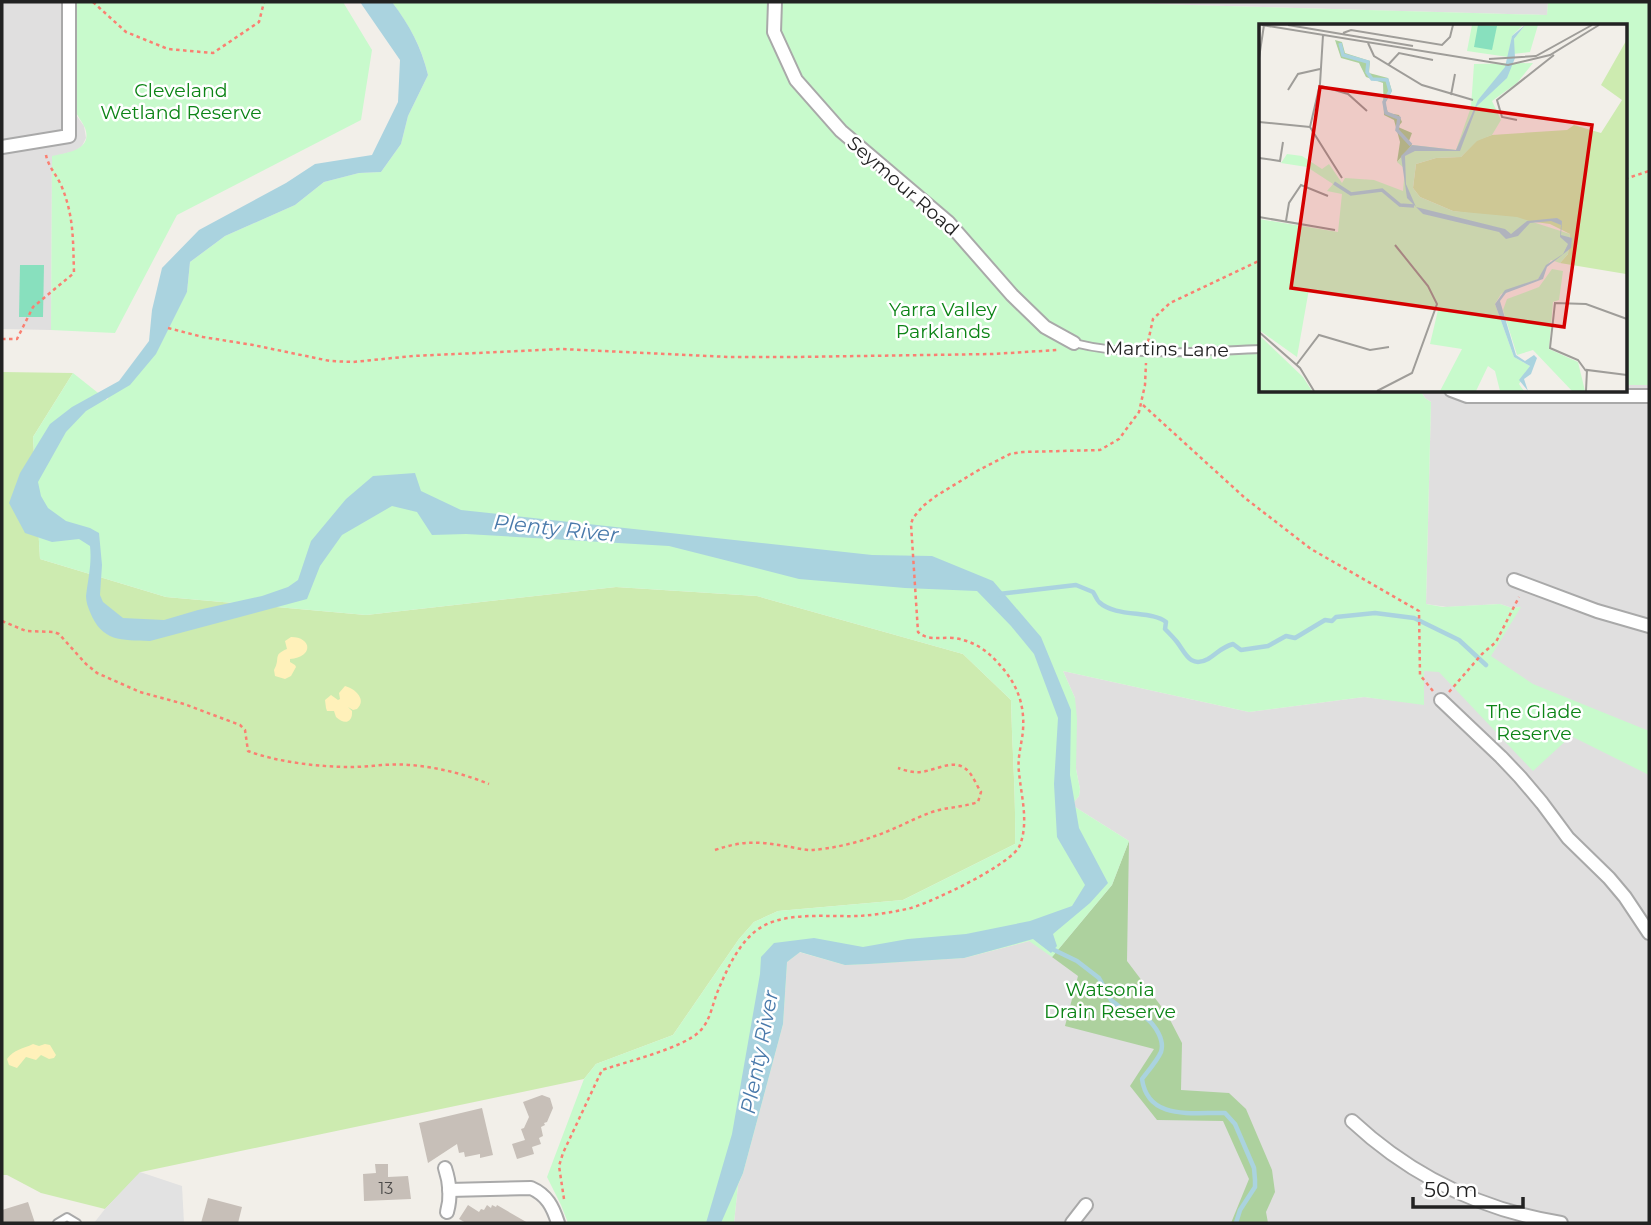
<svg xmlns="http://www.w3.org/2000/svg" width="1651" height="1225" font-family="Montserrat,sans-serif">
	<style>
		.residential { fill: #e0dfdf }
		.grass { fill: #cdebb0 }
		.forest { fill: #add19e }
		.sand { fill: #fff1ba }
		.park { fill: #c8facc }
		.pitch { fill: #88e0be }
		.parking { fill: #e2e2e2 }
		.water { fill: #aad3df }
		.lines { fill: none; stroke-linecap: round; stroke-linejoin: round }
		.stream { stroke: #aad3df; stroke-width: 4.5 }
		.building { fill: #c7bfb8 }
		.service-casing { stroke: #a9a9a9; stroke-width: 10 }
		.minor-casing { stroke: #a9a9a9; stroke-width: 16 }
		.path { stroke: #fa8072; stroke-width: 2.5; stroke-dasharray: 3.5 3.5; stroke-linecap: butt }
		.service { stroke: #fff; stroke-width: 6 }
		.minor { stroke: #fff; stroke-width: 12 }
		.labels { text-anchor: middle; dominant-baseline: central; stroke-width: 5; stroke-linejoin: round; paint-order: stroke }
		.number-label { font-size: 16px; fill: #4b4948 }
		.park-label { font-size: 19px; fill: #0c8416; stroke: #fff }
		.street-label { font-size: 19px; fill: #222; stroke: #fff }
		.water-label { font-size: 21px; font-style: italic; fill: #4a7aab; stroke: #fff }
		.inset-river { fill: none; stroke: #aad3df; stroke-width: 3.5 }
		.inset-road { fill: none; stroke: #9f9d99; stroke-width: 2 }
		.view { fill: #d40000; fill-opacity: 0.15; stroke: #d40000; stroke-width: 3.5 }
		.inset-edge { fill: none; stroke: #222; stroke-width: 3.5 }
	</style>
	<rect width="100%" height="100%" fill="#f2efe9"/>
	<!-- residential -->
	<g class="residential">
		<polygon points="2,2 75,2 76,115 84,126 86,138 82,146 75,151 52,157 51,330 2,329"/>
		<polygon points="1085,2 1548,2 1547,15"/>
		<polygon points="1625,385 1649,385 1649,1223 734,1223 738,1185 743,1173 783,1024 787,962 799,952 845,965 964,958 1029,941 1129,841 1075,807 1074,802 1079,796 1080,789 1076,769 1075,698 1063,671 1249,712 1364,697 1424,704 1424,670 1520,607 1512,608 1500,604 1447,607 1426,604 1431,402 1425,398 1420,390 1625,390"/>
	</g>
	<!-- grass -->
	<path class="grass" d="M2 372 73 373 33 437 40 559 166 597 366 615 616 587 757 596 963 654 1011 700C1012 748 1016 796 1015 844L903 900 778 911 754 922 739 939 673 1035 596 1064 584 1079 141 1172 105 1209 41 1193 7 1175H2Z"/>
	<!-- forest -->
	<polygon class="forest" points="1129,841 1127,961 1167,1014 1182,1043 1181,1090 1229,1093 1246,1109 1272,1170 1275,1192 1266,1212 1268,1223 1231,1223 1249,1179 1223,1121 1157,1120 1130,1086 1154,1049 1065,1026 1078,976 1052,957 1112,885"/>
	<!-- sand -->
	<g class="sand">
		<path d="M291 637C312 637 314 657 290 659V662L295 665 296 667 291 676 285 679 275 676 274 670C281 658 272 655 287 649L285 641Z"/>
		<path d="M345 686C356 689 367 700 357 709L353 710 348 707 352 711C353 723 344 725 336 717L334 711H327L326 708 325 700 331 695 338 700 340 699 339 693Z"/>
		<path d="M33 1044 39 1046 45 1044 50 1045 56 1055 54 1058 49 1059 41 1055 36 1060 26 1057 17 1068 9 1065 7 1059C14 1049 23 1049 33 1044Z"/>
	</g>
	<!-- park -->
	<g class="park">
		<path d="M75 2H343L372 50 361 120 177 215 115 333 51 330 52 156C67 153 93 150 85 128 82 121 77 116 74 108Z"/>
		<path d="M392 2H1085L1547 15 1548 2H1649V385H1625V26H1261V390H1420L1425 398 1431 402 1426 604 1443 607 1500 604 1512 608 1521 607 1491 656 1533 684 1649 731V775L1571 736 1533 771 1439 672 1424 671V705L1364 697 1249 712 1063 671 1075 698 1077 719 1076 769 1080 789 1079 796 1074 802 1075 807 1129 841 1112 885 1052 957 1029 941 964 958 868 964 845 965 800 952 787 962 783 1024 743 1173 738 1185 734 1223H568L561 1205 547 1177 584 1079 596 1064 673 1035 739 939 754 922 778 911 903 900 1015 844C1016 796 1012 748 1011 700L963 654 757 596 616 587 366 615 166 597 40 559 33 437 73 373 107 400 187 292 190 262 225 236 295 205 324 182 359 173 381 172 401 144 408 116 428 75C421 45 410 27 392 2Z"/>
	</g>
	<!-- pitch -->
	<polygon class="pitch" points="20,265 44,265 43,317 19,317"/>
	<!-- parking -->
	<polygon class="parking" points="140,1172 182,1186 184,1223 94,1223 105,1209"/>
	<!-- water -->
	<path class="water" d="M360 2H392C410 26 421 46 428 75L408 116 401 144 381 172 359 173 324 182 295 205 225 236 190 262 187 292 156 354 130 385 86 411 66 432 38 482 41 496 48 508 66 521 90 528 99 533 102 565 100 595 103 602 123 618 164 620 198 610 262 596 288 587 298 580 311 541 346 499 373 476 415 473 421 491 461 510 872 555 932 556 993 581 1041 637 1071 710 1070 775 1079 828 1108 883 1090 903 1053 934 1057 946 1051 953 1033 939 964 958 868 964 845 965 800 952 787 962 783 1024 743 1173 721 1223H706L732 1134 760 974 761 957 774 943 814 938 863 947 908 939 966 934 1030 921 1072 906 1085 885 1057 837 1054 784 1058 718 1034 654 1011 626 977 591 905 588 799 579 669 546 466 534 432 535 417 512 392 506 342 535 320 566 307 599 150 641C121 640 102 642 90 612 88 607 86 602 86 596 88 579 92 564 90 546L79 539 52 542 25 533 9 503 20 473 50 424 72 407 119 381 149 341 152 310 162 268 199 230 286 183 315 164 372 155 398 102 400 60Z"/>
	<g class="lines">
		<!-- stream -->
		<g class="stream">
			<path d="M999 594 1076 585 1093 592C1094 593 1098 602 1099 602 1116 618 1152 610 1166 622L1165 629C1169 633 1173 637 1177 642 1185 652 1190 669 1208 659 1218 653 1220 648 1233 644L1241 650 1268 646 1286 636 1295 638 1325 620 1332 621 1336 617 1375 613 1414 618 1459 640 1486 665"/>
			<path d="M1050 948 1077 961 1099 978 1111 1000 1130 1015C1136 1014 1141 1014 1146 1018 1155 1025 1165 1040 1161 1052 1157 1061 1148 1071 1142 1079 1148 1121 1192 1112 1225 1113L1235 1124 1254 1168 1255 1180V1187L1240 1210 1236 1223"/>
		</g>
	</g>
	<!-- building -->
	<g class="building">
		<polygon points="542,1095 550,1098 553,1108 547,1122 544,1123 545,1125 541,1127 543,1136 539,1138 541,1144 532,1147 534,1154 517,1159 512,1144 525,1140 521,1129 524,1128 529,1117 523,1102"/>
		<polygon points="482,1108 493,1155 480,1158 480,1154 465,1157 464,1152 459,1153 457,1144 428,1163 419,1123"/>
		<polygon points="375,1164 388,1164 388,1177 408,1176 411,1199 364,1201 363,1174 376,1173"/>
		<polygon points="208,1198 242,1207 238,1223 201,1223"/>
		<polygon points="28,1202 35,1223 2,1223 2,1210"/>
		<polygon points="468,1205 479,1212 481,1209 484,1210 487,1205 491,1208 492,1205 496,1207 497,1205 528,1223 466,1223 459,1219"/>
	</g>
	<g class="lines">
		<!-- service casing -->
		<g class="service-casing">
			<g id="service">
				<path d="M1074 343C1134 358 1200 351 1261 349"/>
				<polyline points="57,1223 67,1217 77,1223"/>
			</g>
		</g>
		<!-- minor casing -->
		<g class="minor-casing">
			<g id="minor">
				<polyline points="775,2 774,32 796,80 841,131 948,222 1012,295 1045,327 1074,343"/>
				<polyline points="2,147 69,136 69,2"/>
				<polyline points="1451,390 1467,396 1649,396"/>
				<polyline points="1514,580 1597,611 1649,626"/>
				<polyline points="1441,700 1501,757 1520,777 1542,803 1568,838 1609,878 1625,897 1649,933"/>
				<path d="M1352 1121C1411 1176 1482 1210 1561 1223"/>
				<path d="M445 1168C450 1183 451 1198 447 1212"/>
				<path d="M449 1190 531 1188C547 1195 553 1207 558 1223"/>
				<polyline points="1072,1223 1086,1205"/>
			</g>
		</g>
		<!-- path -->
		<g class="path">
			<polyline points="93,2 126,32 168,49 213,53 259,22 264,2"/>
			<polyline points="1625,179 1649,171"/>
			<polyline points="168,328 203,337 253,345 330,361 353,362 413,356 562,349 730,357 794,357 993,354 1057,350"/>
			<path d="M2 339H17L33 307 74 273C73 241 74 215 61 185 56 174 48 166 46 155"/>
			<polyline points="1148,342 1153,319 1170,303 1261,260"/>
			<polyline points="1143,405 1245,498 1311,549 1419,611 1420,675 1433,691"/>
			<path d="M2 621 26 631 54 632 59 634 86 664 97 673 140 692 184 704 240 725 245 730 248 751C277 762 319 767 350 767 370 767 390 763 410 765 437 767 464 774 489 784"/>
			<polyline points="1449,692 1482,654 1496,642 1519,597"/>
			<path d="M715 850C741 841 757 841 784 846 793 847 802 850 811 850 830 849 857 843 875 836 896 829 914 818 935 811 949 807 964 807 978 802L981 792C977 786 974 778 969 772 957 758 941 768 926 771 916 774 907 771 898 768"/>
			<path d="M564 1199 559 1166 563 1153 602 1070C625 1062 684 1048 700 1031 710 1021 712 1006 717 993 727 969 740 938 765 925 791 912 830 917 859 916 876 915 894 912 911 908 932 902 1013 864 1020 845 1029 821 1021 796 1019 772 1017 758 1022 743 1023 730 1025 703 1016 682 998 663 986 649 971 640 953 638 940 637 928 641 918 632L911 524 913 518 923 506 936 496 977 471 1010 454 1023 452 1100 450 1119 439 1139 412 1145 385 1146 363"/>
		</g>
		<!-- service -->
		<use href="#service" class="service"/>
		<!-- minor -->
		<use href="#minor" class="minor"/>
	</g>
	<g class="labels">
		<!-- number labels -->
		<g class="number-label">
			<text x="386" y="1188">13</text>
		</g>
		<!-- park labels -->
		<g class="park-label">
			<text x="181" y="90">Cleveland<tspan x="181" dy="22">Wetland Reserve</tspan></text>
			<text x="943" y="309">Yarra Valley<tspan x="943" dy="22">Parklands</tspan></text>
			<text x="1534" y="711">The Glade<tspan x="1534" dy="22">Reserve</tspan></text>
			<text x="1110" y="989">Watsonia<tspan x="1110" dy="22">Drain Reserve</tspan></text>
		</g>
		<!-- street labels -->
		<g class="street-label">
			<text transform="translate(903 186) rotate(41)">Seymour Road</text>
			<text transform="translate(1167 349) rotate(1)">Martins Lane</text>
		</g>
		<!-- water labels -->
		<g class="water-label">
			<text transform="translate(556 528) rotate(6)">Plenty River</text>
			<text transform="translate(759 1052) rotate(-79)">Plenty River</text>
		</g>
	</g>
	<!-- overview -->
	<g transform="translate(1259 24)">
		<rect width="368" height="368" fill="#f2efe9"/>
		<path d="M367 17V250L301 239 309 230 311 210 291 200 194 187 161 173 154 164 157 140 177 134 202 133 218 116 233 111 308 106 315 101 342 109 363 76 342 61Z" fill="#cdebb0"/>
		<path d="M76 16 83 18 86 29 111 37 110 49 129 54 133 67 126 79 129 89 140 91 143 98 139 103 153 109 150 117 153 121 138 138 141 118 135 96 125 91 124 59 107 53 100 39 82 34Z" fill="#add19e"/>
		<path d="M213 1H264L253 12 249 33 208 27ZM266 1H279L271 28 254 30 255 15ZM274 39 258 59 233 77 242 96 233 111 218 117 202 133 177 134 157 140 154 164 161 173 194 187 258 193 311 210 309 230 301 239 292 236 279 255 242 270 236 280 255 333 271 342 260 360 265 367H241L236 347 229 342 217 367H181L203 325 171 320 179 286 50 265 38 333 0 306V195L79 208 83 170 68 167 74 160 48 143 22 139 28 130 43 132 63 145 70 140 83 159 86 154 115 156 144 167 146 145 138 138 153 121 197 126 212 83 215 40ZM293 245 304 247 300 276 294 278 290 325 319 338 326 367H313L274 326 258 331 244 286 248 275 280 263ZM0 311 44 353 53 367H0Z" fill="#c8facc"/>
		<path d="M219 1 238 2 233 26 215 23Z" fill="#88e0be"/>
		<path d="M266 1 255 15 256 34 248 54 218 82 201 127H156L146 132 147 160 157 183 246 205 252 210 268 197 298 194 303 197 302 211 313 214 312 224 288 243 284 255 247 269 241 277 257 331 266 337 275 331 278 334 272 350 265 355 269 367 260 356 271 342 255 333 236 280 246 266 279 255 287 241 304 230 309 220 301 213 302 201 292 197 271 199 259 212 247 215 240 208 164 190 148 174 142 132 153 121 197 126 219 76 246 43 253 12Z" fill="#aad3df"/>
		<path class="inset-river" d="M81 19 84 31 109 38 108 48 113 55 128 56 131 67 125 78 127 89 140 94 138 106 152 121M75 159 92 170 123 166 141 181 155 182"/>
		<path class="inset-road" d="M3 1 249 41 291 31 340 1M29 1 154 22M84 9 92 6 183 21 191 13 194 1M64 11 61 60 51 103 83 154M109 19 115 32 163 61 214 76M0 34 5 1M230 35 277 32 333 1M129 41 140 29 174 36M62 62 89 70 108 87M29 66 39 50 61 45M192 71 196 50M258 96 243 93 238 76 295 31M0 98 51 103M0 134 21 137 24 118M0 193 76 206M27 197 30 179 42 161 69 172M0 308 41 344 55 367M38 340 60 311 111 326 130 323M327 347 319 336 291 324 296 279 327 280 368 295M118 367 153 349 178 280 169 262 136 221M327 367 328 346 368 351"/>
		<path class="view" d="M61 63 333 101 305 303 32 264Z"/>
		<rect width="368" height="368" class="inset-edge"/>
	</g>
	<!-- border -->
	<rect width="1651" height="1225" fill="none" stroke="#222222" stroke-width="7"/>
	<!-- scale -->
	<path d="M1413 1197v10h110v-10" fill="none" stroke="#222222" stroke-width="3.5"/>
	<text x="1424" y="1197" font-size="21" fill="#222222" stroke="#ffffff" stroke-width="5" paint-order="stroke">50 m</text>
</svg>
